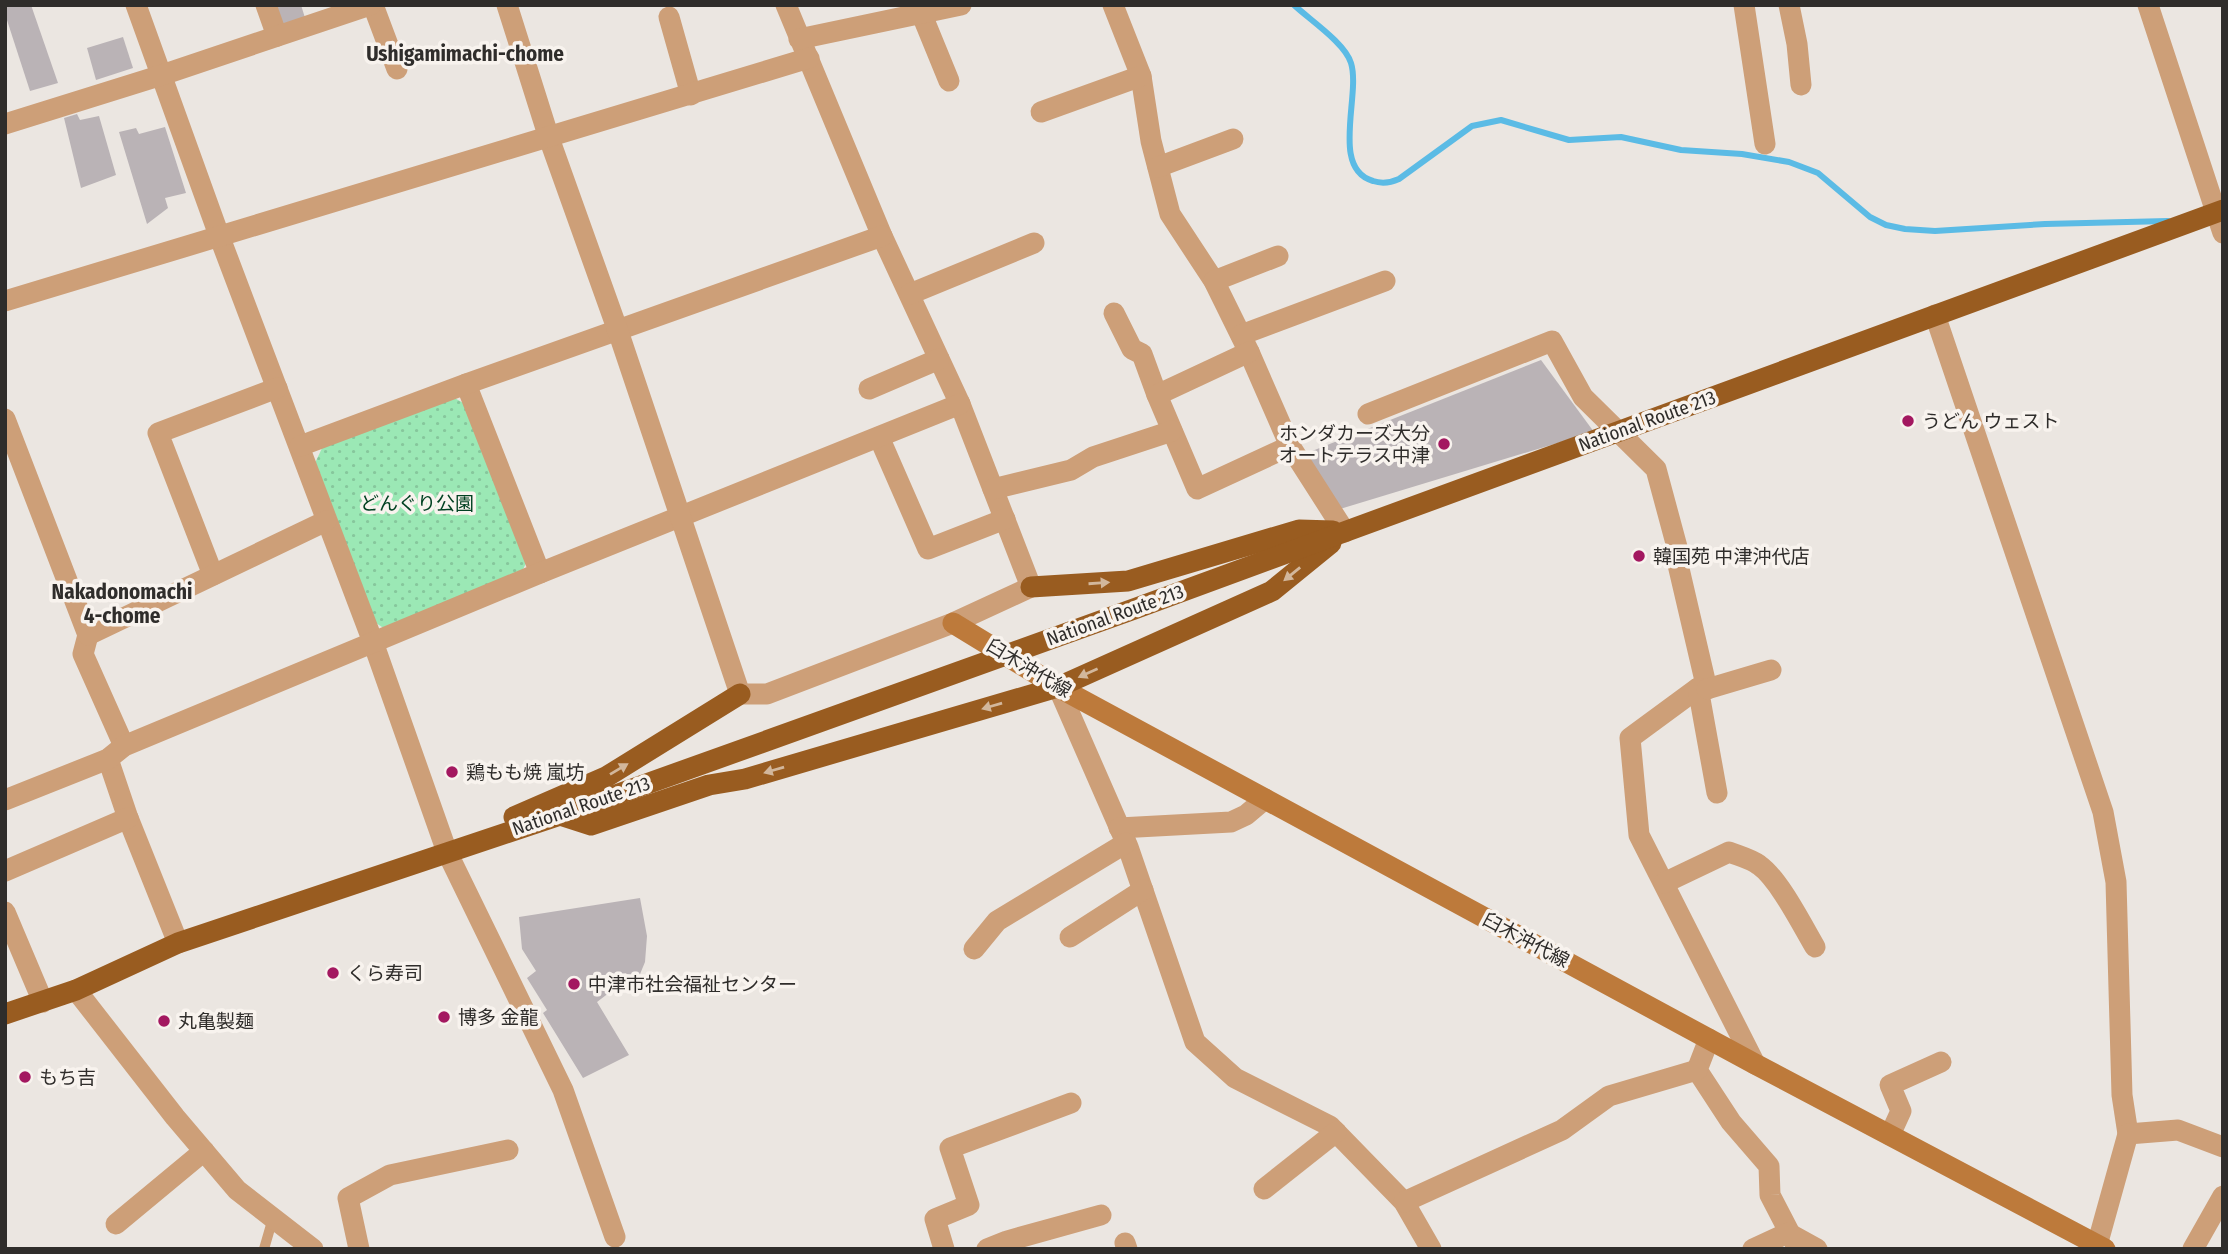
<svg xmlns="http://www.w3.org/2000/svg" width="2228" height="1254" font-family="'Fira Sans Condensed','Noto Sans JP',sans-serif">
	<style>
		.park { fill: url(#park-dots) }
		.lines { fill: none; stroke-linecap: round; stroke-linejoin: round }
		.stream { stroke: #5bbbe5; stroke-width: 6 }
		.building { fill: #bab3b6 }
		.service { stroke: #cd9f78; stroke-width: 10 }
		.minor { stroke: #cd9f78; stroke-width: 21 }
		.tertiary { stroke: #cd9f78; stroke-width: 21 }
		.secondary { stroke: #bd7a3b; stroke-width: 21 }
		.trunk { stroke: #995c20; stroke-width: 21 }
		.oneway { fill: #d2b79c }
		.poi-dot { fill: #a31860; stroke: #f8f3ee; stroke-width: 2.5 }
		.labels { text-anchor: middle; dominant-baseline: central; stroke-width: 7; stroke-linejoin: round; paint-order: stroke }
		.street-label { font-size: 19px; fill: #2f2d2b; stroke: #f8f3ee }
		.poi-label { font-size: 19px; fill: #2f2d2b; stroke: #f8f3ee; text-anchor: start }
		.park-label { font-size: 19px; fill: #004121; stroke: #f8f3ee }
		.neighbourhood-label { font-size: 21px; font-weight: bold; fill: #2f2d2b; stroke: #f8f3ee }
	</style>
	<defs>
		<pattern id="park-dots" width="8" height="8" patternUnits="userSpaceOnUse" patternTransform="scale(1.75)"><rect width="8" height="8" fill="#9be8b5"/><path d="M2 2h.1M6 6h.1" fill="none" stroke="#86c79c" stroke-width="1.8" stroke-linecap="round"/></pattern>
	</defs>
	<rect width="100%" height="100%" fill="#ebe6e1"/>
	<!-- park -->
	<polygon class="park" points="453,397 470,407 526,563 519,578 388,631 373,621 315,463 323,446"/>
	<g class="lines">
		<!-- stream -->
		<path class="stream" d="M1294 5C1310 20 1345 43 1351 63 1361 95 1330 169 1373 181 1382 184 1390 183 1399 179L1472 126 1501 120 1569 140 1621 137 1681 150 1742 154 1789 162 1818 173 1870 217 1886 225 1905 229 1935 231 2045 224 2168 221"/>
	</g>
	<!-- building -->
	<g class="building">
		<polygon points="5,5 31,5 58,83 30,91 5,14"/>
		<polygon points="267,5 301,5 306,21 275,31"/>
		<polygon points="123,37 133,68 96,80 87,48"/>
		<polygon points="77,114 80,120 99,116 116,175 81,188 64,118"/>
		<polygon points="165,127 186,193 165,198 168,208 147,224 119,132 136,128 139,134"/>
		<polygon points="1541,360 1594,432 1340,509 1302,455"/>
		<polygon points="640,898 647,936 645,962 638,979 625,973 614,989 597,1002 629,1055 583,1078 543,1013 547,1010 527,978 536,971 522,949 519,917"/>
	</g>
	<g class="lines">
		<!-- service -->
		<polyline class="service" points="264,1249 273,1218"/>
		<!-- minor -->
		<g class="minor">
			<polyline points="136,5 220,238 373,642 447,852 563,1090 615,1237"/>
			<polyline points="266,5 277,36"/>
			<polyline points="373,5 397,69"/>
			<polyline points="507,5 549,138"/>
			<polyline points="786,5 882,236 960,404 1031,587"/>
			<polyline points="1113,5 1141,76 1151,141 1170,214 1214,281 1249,352 1290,446 1345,532"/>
			<polyline points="1744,5 1765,144"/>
			<polyline points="1789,5 1797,44 1801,85"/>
			<polyline points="2148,5 2216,212"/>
			<polyline points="922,15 949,81"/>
			<polyline points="669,17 691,95"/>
			<polyline points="799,39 961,5"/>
			<polyline points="1041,112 1141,76"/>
			<polyline points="5,124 162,75 370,5"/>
			<polyline points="1158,167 1233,139"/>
			<polyline points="1214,281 1278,256"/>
			<polyline points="910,294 1034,243"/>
			<polyline points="1114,313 1132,349 1142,354 1157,395"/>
			<polyline points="1935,315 2103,812 2116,882 2122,1095 2128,1134"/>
			<polyline points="1241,335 1385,281"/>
			<polyline points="1249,352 1157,395 1197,489 1290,446"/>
			<polyline points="466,384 540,573"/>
			<polyline points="869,389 939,359"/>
			<polyline points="1368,414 1552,341 1583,397 1656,469 1677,547 1676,556 1707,689 1698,688 1630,738 1639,835 1755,1064"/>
			<polyline points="5,419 88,635 83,654 124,746"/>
			<polyline points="879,437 928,549 1005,519"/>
			<polyline points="300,446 466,384 882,236"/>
			<polyline points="993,489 1071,470 1093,457 1172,431"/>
			<polyline points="213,575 158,433 277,388"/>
			<polyline points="88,635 326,521"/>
			<polyline points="1058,687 1128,847 1195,1042 1235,1078 1330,1126 1404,1202 1431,1249"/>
			<polyline points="1698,688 1717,793"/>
			<polyline points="1707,689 1771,670"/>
			<polyline points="108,759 128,818 178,943"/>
			<polyline points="5,800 108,759 124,746 540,573 960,404"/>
			<polyline points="1119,828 1231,822 1246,815 1265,799"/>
			<polyline points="5,871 128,818"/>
			<path d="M1664 883 1729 852C1739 856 1751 859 1759 865 1779 879 1802 925 1815 947"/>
			<polyline points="1070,937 1143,890"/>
			<polyline points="974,949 997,921 1126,843"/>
			<polyline points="76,990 175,1117 237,1190 313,1249"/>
			<polyline points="1709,1039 1697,1070 1731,1122 1769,1166 1770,1195 1798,1249"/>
			<polyline points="1890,1135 1901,1111 1890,1085 1941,1062"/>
			<polyline points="1264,1189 1336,1132"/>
			<polyline points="1404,1202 1562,1130 1609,1096 1697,1070"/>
			<polyline points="116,1224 204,1151"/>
			<polyline points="1125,1243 1127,1249"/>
			<polyline points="359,1249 348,1198 390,1175 508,1150"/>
			<polyline points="944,1249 935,1219 969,1205 950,1148 1071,1103"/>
			<polyline points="987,1249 1007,1241 1101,1215"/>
			<polyline points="1753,1249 1788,1233 1817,1249"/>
			<polyline points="2096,1249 2128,1134 2178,1130 2223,1147"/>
			<polyline points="2193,1249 2223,1196"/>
		</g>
		<!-- tertiary -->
		<g class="tertiary">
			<polyline points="549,138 618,331 740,694 767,694 953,623 1031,587"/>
			<polyline points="2216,212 2223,233"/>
			<polyline points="5,301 809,58"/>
			<polyline points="5,912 43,1002"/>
		</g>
		<!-- secondary -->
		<polyline class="secondary" points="953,623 1058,687 1755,1064 2105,1249"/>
		<!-- trunk -->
		<g class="trunk">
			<polyline points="1031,587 1128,581 1299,530 1333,531"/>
			<polyline points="560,815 591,825 709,785 745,779 1058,687 1272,591 1331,543"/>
			<polyline points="514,817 606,777 740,694"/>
			<polyline points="5,1014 76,990 178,943 560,815 1134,609 2223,210"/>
		</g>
	</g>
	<!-- one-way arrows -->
	<defs><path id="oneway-solid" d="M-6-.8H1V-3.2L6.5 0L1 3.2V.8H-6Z" transform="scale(1.75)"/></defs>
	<g class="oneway">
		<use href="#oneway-solid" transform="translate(1292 574) rotate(141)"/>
		<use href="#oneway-solid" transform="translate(1099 583) rotate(-4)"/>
		<use href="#oneway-solid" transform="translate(1088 673) rotate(156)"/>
		<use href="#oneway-solid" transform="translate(992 706) rotate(164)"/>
		<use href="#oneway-solid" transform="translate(619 769) rotate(-31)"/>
		<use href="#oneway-solid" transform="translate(774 770) rotate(164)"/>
	</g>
	<!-- markers -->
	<g class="poi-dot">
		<circle cx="1908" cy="421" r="7"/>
		<circle cx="1444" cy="444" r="7"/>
		<circle cx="1639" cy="556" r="7"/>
		<circle cx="452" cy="772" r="7"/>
		<circle cx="333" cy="973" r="7"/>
		<circle cx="574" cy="984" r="7"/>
		<circle cx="444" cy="1017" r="7"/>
		<circle cx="164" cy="1021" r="7"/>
		<circle cx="25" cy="1077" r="7"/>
	</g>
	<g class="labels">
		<!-- street labels -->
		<g class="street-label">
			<text transform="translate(1647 421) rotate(-20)">National Route 213</text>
			<text transform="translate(1115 615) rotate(-20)">National Route 213</text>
			<text transform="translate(1029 668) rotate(31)">臼木沖代線</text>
			<text transform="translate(581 806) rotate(-19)">National Route 213</text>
			<text transform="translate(1526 940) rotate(28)">臼木沖代線</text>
		</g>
		<!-- poi labels -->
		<g class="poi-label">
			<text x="1922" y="421">うどん ウェスト</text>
			<text x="1430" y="433" text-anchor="end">ホンダカーズ大分<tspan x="1430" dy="22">オートテラス中津</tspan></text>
			<text x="1653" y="556">韓国苑 中津沖代店</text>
			<text x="466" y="772">鶏もも焼 嵐坊</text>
			<text x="347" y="973">くら寿司</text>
			<text x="588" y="984">中津市社会福祉センター</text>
			<text x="458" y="1017">博多 金龍</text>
			<text x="178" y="1021">丸亀製麺</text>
			<text x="39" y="1077">もち吉</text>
		</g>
		<!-- park labels -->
		<g class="park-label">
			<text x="417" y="503">どんぐり公園</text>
		</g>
		<!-- neighbourhood labels -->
		<g class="neighbourhood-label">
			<text x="465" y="54">Ushigamimachi-chome</text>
			<text x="122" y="592">Nakadonomachi<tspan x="122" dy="24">4-chome</tspan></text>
		</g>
	</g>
	<!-- border -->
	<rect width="2228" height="1254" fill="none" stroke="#2f2d2b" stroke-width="14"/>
</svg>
